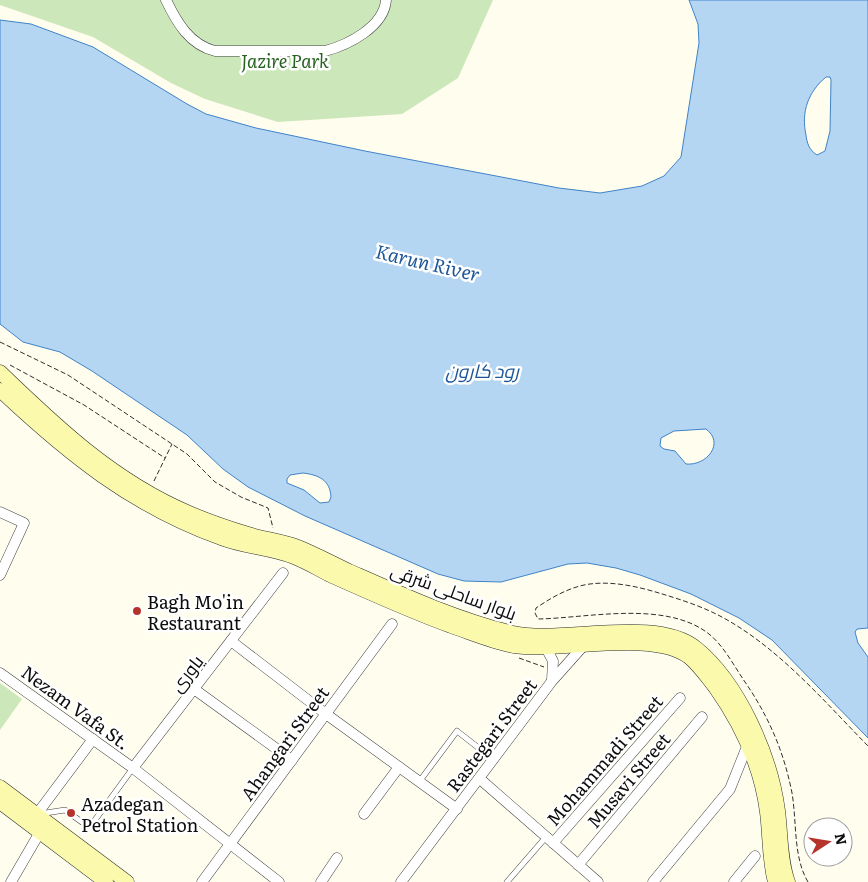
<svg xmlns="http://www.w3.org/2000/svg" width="868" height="882" font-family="Literata,Cairo,serif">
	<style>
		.green { fill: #cce7b9 }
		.water { fill: #b5d6f3; stroke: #3f83c7; fill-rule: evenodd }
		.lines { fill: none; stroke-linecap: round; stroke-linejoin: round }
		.service-casing { stroke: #404040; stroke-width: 6 }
		.minor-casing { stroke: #404040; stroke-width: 11 }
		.secondary-casing { stroke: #2f2f2f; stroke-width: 15 }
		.path { stroke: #2f2f2f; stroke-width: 1; stroke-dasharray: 5 2.5; stroke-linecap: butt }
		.service { stroke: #fff; stroke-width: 5 }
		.minor { stroke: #fff; stroke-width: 10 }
		.secondary { stroke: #fbfaac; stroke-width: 14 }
		.poi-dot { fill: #b6332c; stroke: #fff; stroke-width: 2 }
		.labels { text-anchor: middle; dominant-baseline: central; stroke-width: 5; stroke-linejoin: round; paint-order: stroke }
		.park-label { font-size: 18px; font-style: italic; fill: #276221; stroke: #fff }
		.street-label { font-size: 18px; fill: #0d0d0d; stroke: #fff }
		.poi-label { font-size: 18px; fill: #0d0d0d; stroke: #fff; text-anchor: start }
		.water-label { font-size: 19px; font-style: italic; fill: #1c5699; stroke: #fff }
	</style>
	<rect width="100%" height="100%" fill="#fefdee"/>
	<!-- green -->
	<g class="green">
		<polygon points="0,0 493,0 458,78 402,114 278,122 205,99 171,83 93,37 0,5"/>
		<polygon points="0,683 22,699 0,730"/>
	</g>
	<!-- water -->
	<path class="water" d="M689 0H868V628L857 629 855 632 858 643 868 657V738L772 640 739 618 691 594 640 575 616 568 587 563 568 564 501 582 464 581 438 574 305 516 248 487 223 469 187 435 92 371 60 352 23 342 0 324V20L31 24 93 47 187 104 206 114 256 128 365 151 559 188 600 193 642 186 664 176 681 157 699 43 698 24ZM826 77H830L831 80 830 131 825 151 817 155C809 150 807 143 806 135 801 112 808 92 826 77ZM706 429C725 443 707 466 686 464L675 451 664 449 660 446 661 438 674 431ZM303 473C319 475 330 480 331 497L329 502 320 503 304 490 287 483V479L290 475Z"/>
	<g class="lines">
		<!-- service casing -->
		<g class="service-casing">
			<g id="service">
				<polyline points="419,782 457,731 494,760"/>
				<polyline points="39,814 65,810 86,825 92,824 133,768"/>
				<polyline points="507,882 546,837"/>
			</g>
		</g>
		<!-- minor casing -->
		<g class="minor-casing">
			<g id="minor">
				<path d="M166 0C177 23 190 45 215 51H325C348 45 384 27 386 0"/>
				<polyline points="0,512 24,523 0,575"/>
				<polyline points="231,641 326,714 457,809"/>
				<polyline points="546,648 553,661 552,680"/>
				<polyline points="0,673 133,768 279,882"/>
				<polyline points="194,689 292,760"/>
				<polyline points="133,768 283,573"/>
				<polyline points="480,779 598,882"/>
				<polyline points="37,814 93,739"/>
				<polyline points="364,814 399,767"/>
				<polyline points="553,843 680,698"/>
				<polyline points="578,865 702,717"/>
				<polyline points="11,882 40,832"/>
				<polyline points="202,882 392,624"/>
				<polyline points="321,882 337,858"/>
				<polyline points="401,882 552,681 585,644"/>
				<polyline points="653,882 730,789 748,744"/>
				<polyline points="734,882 755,856"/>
			</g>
		</g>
		<!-- secondary casing -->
		<g class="secondary-casing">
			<g id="secondary">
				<path d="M0 372C58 428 114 481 189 513 208 521 228 528 248 534 264 539 282 541 298 547 315 554 332 563 349 571 401 594 458 620 513 633 562 644 656 615 696 648 739 683 771 756 778 811 781 834 780 860 788 882"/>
				<path d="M0 390C68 454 132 506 221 538 244 547 271 548 294 557 307 562 318 569 330 575 370 593 410 611 451 626 472 633 493 642 514 646 559 653 653 629 689 657 699 665 707 677 715 687 742 725 761 766 767 812 770 835 769 860 775 882"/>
				<polyline points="0,787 127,882"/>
				<polyline points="0,802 106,882"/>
			</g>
		</g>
		<!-- path -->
		<g class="path">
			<polyline points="0,342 68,375 187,454 215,482 241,497 268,508 273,528"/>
			<polyline points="10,365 84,405 165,458"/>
			<polyline points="154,481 172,444"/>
			<polyline points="519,658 544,667"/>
			<path d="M808 882C793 857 797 822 792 793 784 752 769 717 745 682 734 666 724 646 709 634 666 600 588 618 538 619L535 613 536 608C551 598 566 589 584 585 608 580 636 586 659 593 679 599 701 606 720 616 777 646 823 700 868 746"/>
		</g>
		<!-- service -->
		<use href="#service" class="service"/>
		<!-- minor -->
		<use href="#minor" class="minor"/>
		<!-- secondary -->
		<use href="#secondary" class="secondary"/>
	</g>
	<!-- markers -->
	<g class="poi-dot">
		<circle cx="137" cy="611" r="5"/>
		<circle cx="71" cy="813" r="5"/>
	</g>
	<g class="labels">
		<!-- park labels -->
		<g class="park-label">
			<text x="285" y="60">Jazire Park</text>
		</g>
		<!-- street labels -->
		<g class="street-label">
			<text transform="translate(454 591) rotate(20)">بلوار ساحلی شرقی</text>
			<text transform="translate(186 673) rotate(-52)">یاوری</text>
			<text transform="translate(76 707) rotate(36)">Nezam Vafa St.</text>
			<text transform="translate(491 735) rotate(-53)">Rastegari Street</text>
			<text transform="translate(284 743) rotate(-54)">Ahangari Street</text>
			<text transform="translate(604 760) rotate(-49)">Mohammadi Street</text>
			<text transform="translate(628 780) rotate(-50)">Musavi Street</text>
		</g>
		<!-- poi labels -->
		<g class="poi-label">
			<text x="147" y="601">Bagh Mo'in<tspan x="147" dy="21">Restaurant</tspan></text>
			<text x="81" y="803">Azadegan<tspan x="81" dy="21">Petrol Station</tspan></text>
		</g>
		<!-- water labels -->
		<g class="water-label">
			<text transform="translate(428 262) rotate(13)">Karun River</text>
			<text x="482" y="370">رود کارون</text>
		</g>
	</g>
	<!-- north arrow -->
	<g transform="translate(828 842) rotate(78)"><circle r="24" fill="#ffffff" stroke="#9e9e9e"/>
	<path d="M0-4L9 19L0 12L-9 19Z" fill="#b6332c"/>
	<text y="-8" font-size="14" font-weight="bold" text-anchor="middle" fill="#0d0d0d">N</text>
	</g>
</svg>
